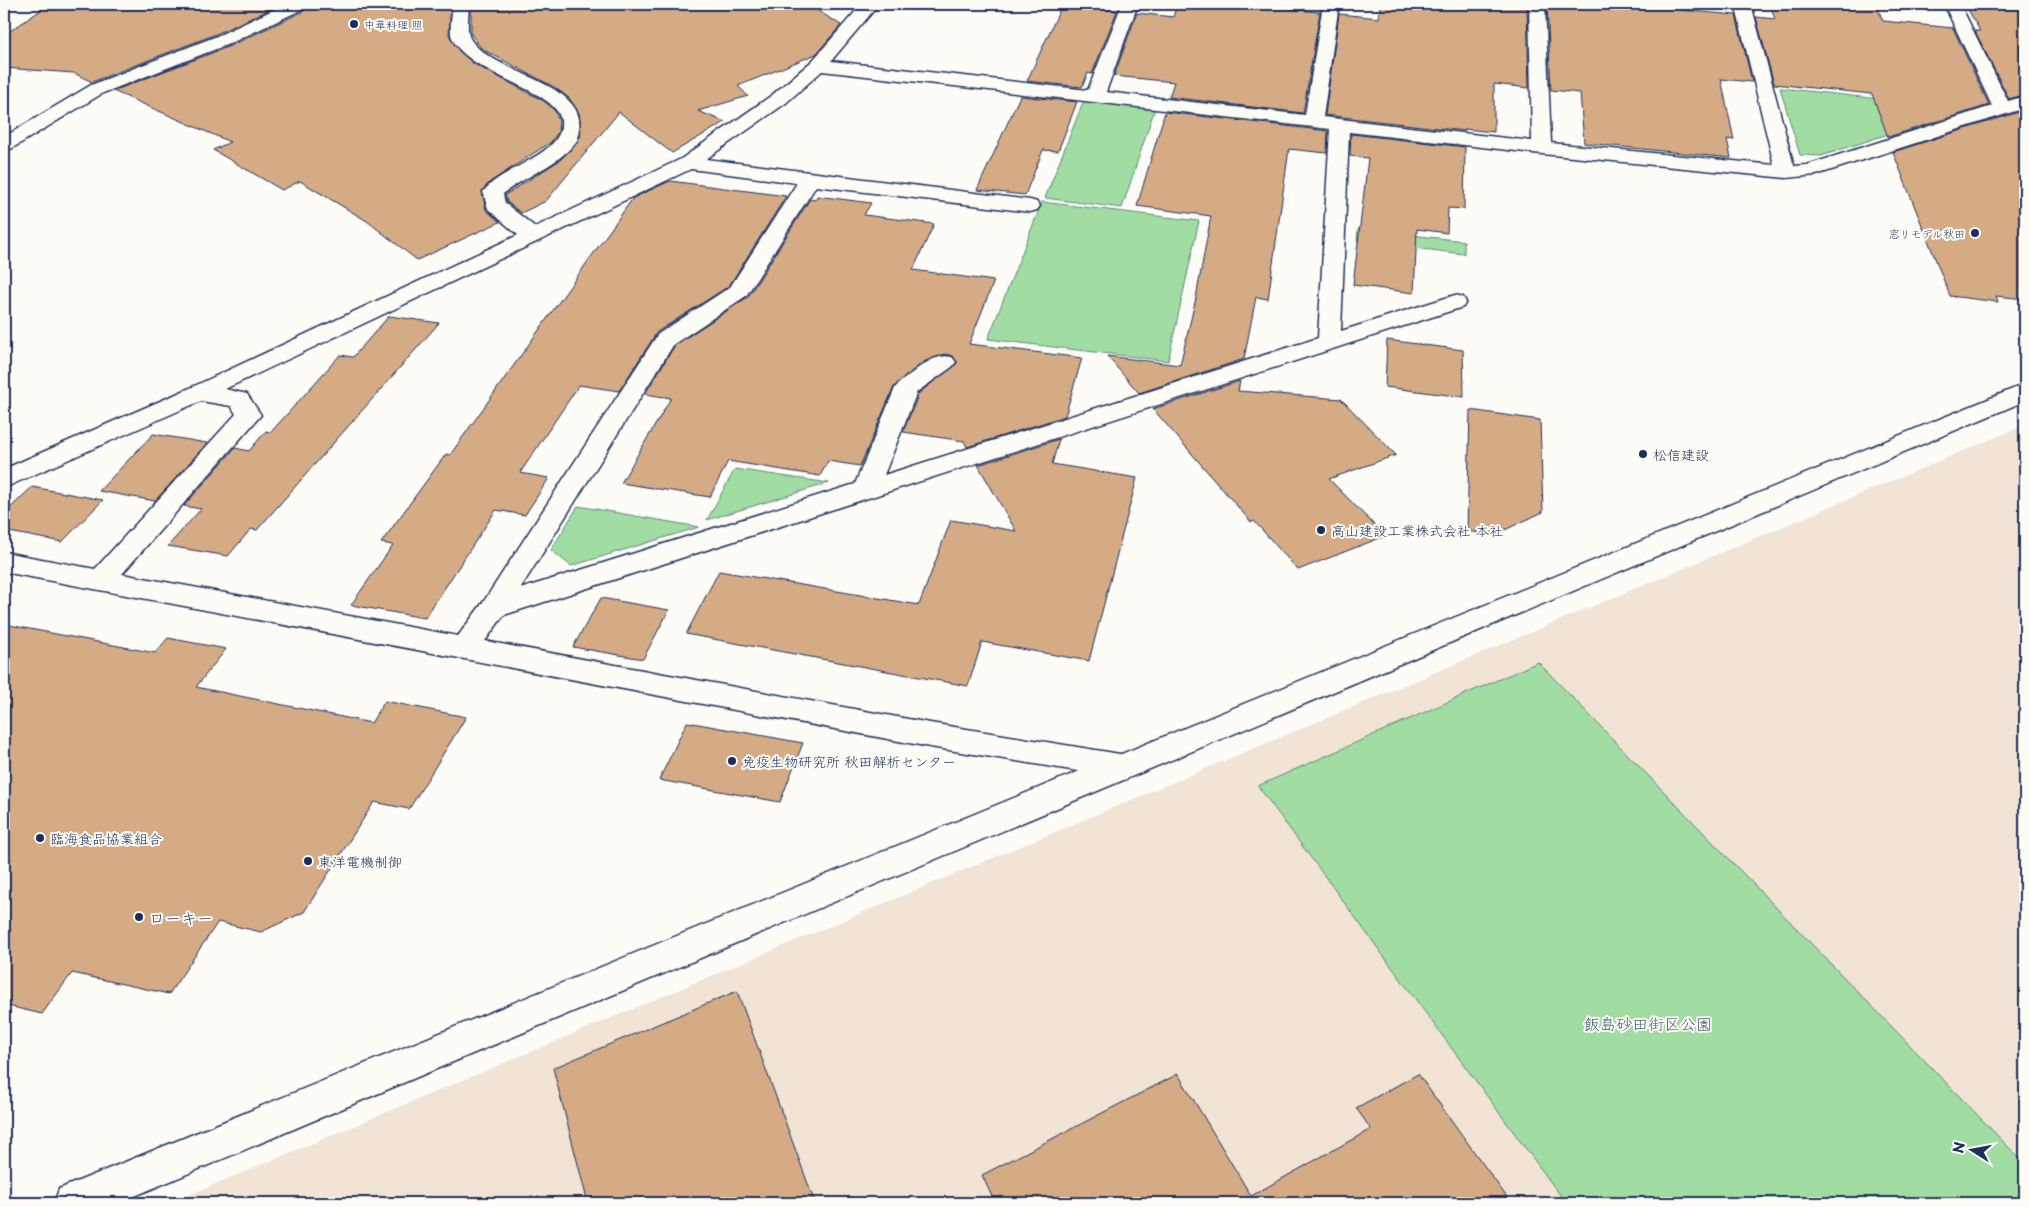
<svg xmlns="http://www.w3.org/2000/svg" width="2029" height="1207" font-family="'Playpen Sans','Klee One',sans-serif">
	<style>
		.built { fill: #f1e4d5 }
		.green { fill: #a1dca3; stroke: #5e8680 }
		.building { fill: #d5ab86; stroke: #1b2f5e }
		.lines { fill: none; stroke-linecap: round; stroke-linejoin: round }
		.minor-casing { stroke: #1b2f5e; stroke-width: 3 }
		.tertiary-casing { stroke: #1b2f5e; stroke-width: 3 }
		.minor { fill: #fdfcf7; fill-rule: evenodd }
		.tertiary { fill: #fdfcf7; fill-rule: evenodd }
		.poi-dot { fill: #1b2f5e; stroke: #fdfcf7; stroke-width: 2 }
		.labels { text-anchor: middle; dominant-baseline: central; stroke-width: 4; stroke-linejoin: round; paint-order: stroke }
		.far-poi-label { font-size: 11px; fill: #1b2f5e; stroke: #fdfcf7; text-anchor: start }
		.poi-label { font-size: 14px; fill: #1b2f5e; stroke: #fdfcf7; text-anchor: start }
		.near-poi-label { font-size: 16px; fill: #1b2f5e; stroke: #fdfcf7; text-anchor: start }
		.near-park-label { font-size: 16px; fill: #3c5a6f; stroke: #fdfcf7 }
	</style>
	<rect width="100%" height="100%" fill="#fdfcf7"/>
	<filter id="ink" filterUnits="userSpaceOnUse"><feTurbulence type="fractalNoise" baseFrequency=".02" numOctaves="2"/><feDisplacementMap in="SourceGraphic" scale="10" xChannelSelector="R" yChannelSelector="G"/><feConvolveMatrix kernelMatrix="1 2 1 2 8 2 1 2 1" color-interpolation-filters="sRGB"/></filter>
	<g filter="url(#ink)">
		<!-- built -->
		<polygon class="built" points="2025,425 2025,1203 170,1203"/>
		<!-- green -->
		<g class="green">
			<polygon points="1780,88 1879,99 1974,106 1821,156 1800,155"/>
			<polygon points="1084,100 1155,108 1122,208 1045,198"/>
			<polygon points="1042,202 1199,221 1168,361 988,339"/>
			<polygon points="1358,229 1464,241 1464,254 1357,241"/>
			<polygon points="735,469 829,483 707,520"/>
			<polygon points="578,506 699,527 571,566 551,550"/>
			<polygon points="1538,662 2025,1164 2025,1203 1566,1203 1258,786"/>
		</g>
		<!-- building -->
		<g class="building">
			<polygon points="50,4 282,4 216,34 92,82 74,73 4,68 4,35"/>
			<polygon points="309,4 451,4 449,35 460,52 474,64 544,101 555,111 559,121 558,132 551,142 490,182 482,191 486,210 500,222 417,260 367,221 300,181 282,190 213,150 230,142 113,91 230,46 306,10"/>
			<polygon points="471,4 807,4 841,25 816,54 738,86 748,96 698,111 725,122 672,153 619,112 546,201 521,213 507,202 505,195 560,160 576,144 581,135 579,113 569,98 554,87 482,49 471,34"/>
			<polygon points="1177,4 1287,4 1286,9 1320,12 1303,113 1169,97 1174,82 1114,76 1137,13 1173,17"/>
			<polygon points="1380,4 1527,4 1529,88 1494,84 1494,132 1465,129 1465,131 1325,115 1339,14 1379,18"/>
			<polygon points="1547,4 1679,4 1680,10 1736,15 1752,82 1721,79 1734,140 1727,139 1731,158 1584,143 1580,93 1551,90"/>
			<polygon points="1770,4 1877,6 1883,21 1953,28 1989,105 1888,137 1872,94 1774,84 1756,17 1775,19"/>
			<polygon points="1965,4 2025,4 2025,94 2009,99 1975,31 1980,31"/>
			<polygon points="1062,5 1117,11 1092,74 1088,73 1082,87 1027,81"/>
			<polygon points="1020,96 1077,102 1058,151 1043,150 1025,195 977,190"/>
			<polygon points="2025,110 2025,299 1996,296 1998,302 1950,296 1893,152"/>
			<polygon points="1165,112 1328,131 1327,153 1289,149 1268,299 1256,297 1244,359 1139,393 1107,356 1180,365 1196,298 1211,216 1137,206"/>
			<polygon points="1351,134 1465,147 1464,209 1448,208 1447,233 1417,229 1414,293 1353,285 1368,158 1350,156"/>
			<polygon points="670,181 786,196 729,286 657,332 619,391 579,385 520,473 549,478 525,515 496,510 425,618 351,605 393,545 381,543 446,454 450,455 633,198"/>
			<polygon points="817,196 871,203 864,215 934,224 913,270 994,281 969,344 1082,358 1065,416 967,447 964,441 903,432 919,393 957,363 953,356 945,354 923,362 894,387 860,466 828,461 820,476 728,461 710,497 621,483 671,398 645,394 675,345 748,297 810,199 815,200"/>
			<polygon points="389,316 439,323 257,530 251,529 228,556 168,546 201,509 184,506 235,448 249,451 266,431 271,432 340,355 353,357"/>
			<polygon points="1387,340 1463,350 1464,397 1385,387"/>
			<polygon points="1240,381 1238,391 1341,399 1396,455 1329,479 1385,536 1298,570 1254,521 1251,522 1153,409"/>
			<polygon points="1470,410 1540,420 1543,512 1494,535 1467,531"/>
			<polygon points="153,434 207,443 155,501 99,491"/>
			<polygon points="1059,439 1052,464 1137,478 1089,661 982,642 968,686 686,634 719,571 919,605 951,520 1016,531 978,465"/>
			<polygon points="32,487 103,500 62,542 4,531 4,514"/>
			<polygon points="601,598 669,610 643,659 573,647"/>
			<polygon points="4,624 155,653 168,638 226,649 196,687 371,723 385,701 466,717 409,809 374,802 304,912 261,932 218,922 169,994 72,973 42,1014 4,1005"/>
			<polygon points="687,722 803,743 780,802 659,780"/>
			<polygon points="737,991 815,1203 588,1203 553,1068"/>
			<polygon points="1178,1074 1251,1196 1371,1129 1356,1108 1418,1074 1511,1203 995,1203 982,1175"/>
		</g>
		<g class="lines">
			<!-- minor casing -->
			<g class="minor-casing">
				<g id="minor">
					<polygon points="286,4 307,4 305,8 229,44 103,93 11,149 4,151 4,137 91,85 217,36"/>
					<path d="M453 4H469C469 13 466 30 470 38 489 73 587 82 579 129 579 134 579 139 575 143 557 166 526 175 503 194L505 203 535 227 681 159 772 95 812 61 862 4H879L831 61 1088 90 1122 4H1138L1106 92 1305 115 1323 4H1339L1323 117 1532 141 1529 4H1545L1551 143 1774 165 1735 4H1751L1794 166 1807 165 1992 106 1944 4H1960L2008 101 2025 96V108L1816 175 1786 178 1542 154 1349 132 1341 331 1455 295 1463 297 1466 302 1463 307 504 615 485 641 930 723 1120 754 1131 757 1135 766 1131 775 1120 778 930 747 4 572V552L95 569 236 414 231 406 201 401 4 488V469L190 388 518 235 488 209 483 192C500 167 565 155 561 121 558 89 467 75 452 38 449 30 452 13 453 4ZM822 71 1330 129 1318 338 884 475 917 392 952 367 956 362 952 357C933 352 914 372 899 383L895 388 855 484 520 589 674 344 746 296 816 186 1030 212 1037 210 1040 206 1037 202 1030 200 706 159 786 103ZM691 169 797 183 730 287 658 334 484 601 458 636 122 574 261 415 247 394 225 389Z"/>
				</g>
			</g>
			<!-- tertiary casing -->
			<g class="tertiary-casing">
				<polygon id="tertiary" points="2025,384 2025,401 118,1203 54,1203 59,1189"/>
			</g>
			<!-- minor -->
			<use href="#minor" class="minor"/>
			<!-- tertiary -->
			<use href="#tertiary" class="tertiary"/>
		</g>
	</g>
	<!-- markers -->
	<g class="poi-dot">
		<circle cx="354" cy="24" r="5"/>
		<circle cx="1975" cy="233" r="5"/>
		<circle cx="1643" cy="454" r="5"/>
		<circle cx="1321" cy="530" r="5"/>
		<circle cx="732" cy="761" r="5"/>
		<circle cx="40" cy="838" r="5"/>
		<circle cx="308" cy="861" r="5"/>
		<circle cx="139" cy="917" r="5"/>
	</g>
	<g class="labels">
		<!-- far-poi labels -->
		<g class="far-poi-label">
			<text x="364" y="24">中華料理 照</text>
			<text x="1965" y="233" text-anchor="end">窓リモデル秋田</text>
		</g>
		<!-- poi labels -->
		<g class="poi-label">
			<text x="1653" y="454">松信建設</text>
			<text x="1331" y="530">高山建設工業株式会社 本社</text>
			<text x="742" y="761">免疫生物研究所 秋田解析センター</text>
			<text x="50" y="838">臨海食品協業組合</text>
			<text x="318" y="861">東洋電機制御</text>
		</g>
		<!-- near-poi labels -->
		<g class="near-poi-label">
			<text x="149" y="917">ローキー</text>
		</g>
		<!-- near-park labels -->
		<g class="near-park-label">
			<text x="1648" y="1023">飯島砂田街区公園</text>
		</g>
	</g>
	<!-- margin -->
	<rect width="2029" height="1207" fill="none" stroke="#fdfcf7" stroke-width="20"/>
	<rect x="10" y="10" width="2009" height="1187" fill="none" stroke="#1b2f5e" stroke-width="2" filter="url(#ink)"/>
	<!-- north arrow -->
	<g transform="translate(1972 1150) rotate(281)" stroke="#fdfcf7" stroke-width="4" paint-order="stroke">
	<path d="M0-4L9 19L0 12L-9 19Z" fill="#1b2f5e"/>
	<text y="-8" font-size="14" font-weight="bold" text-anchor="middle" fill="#1b2f5e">N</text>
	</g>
</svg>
